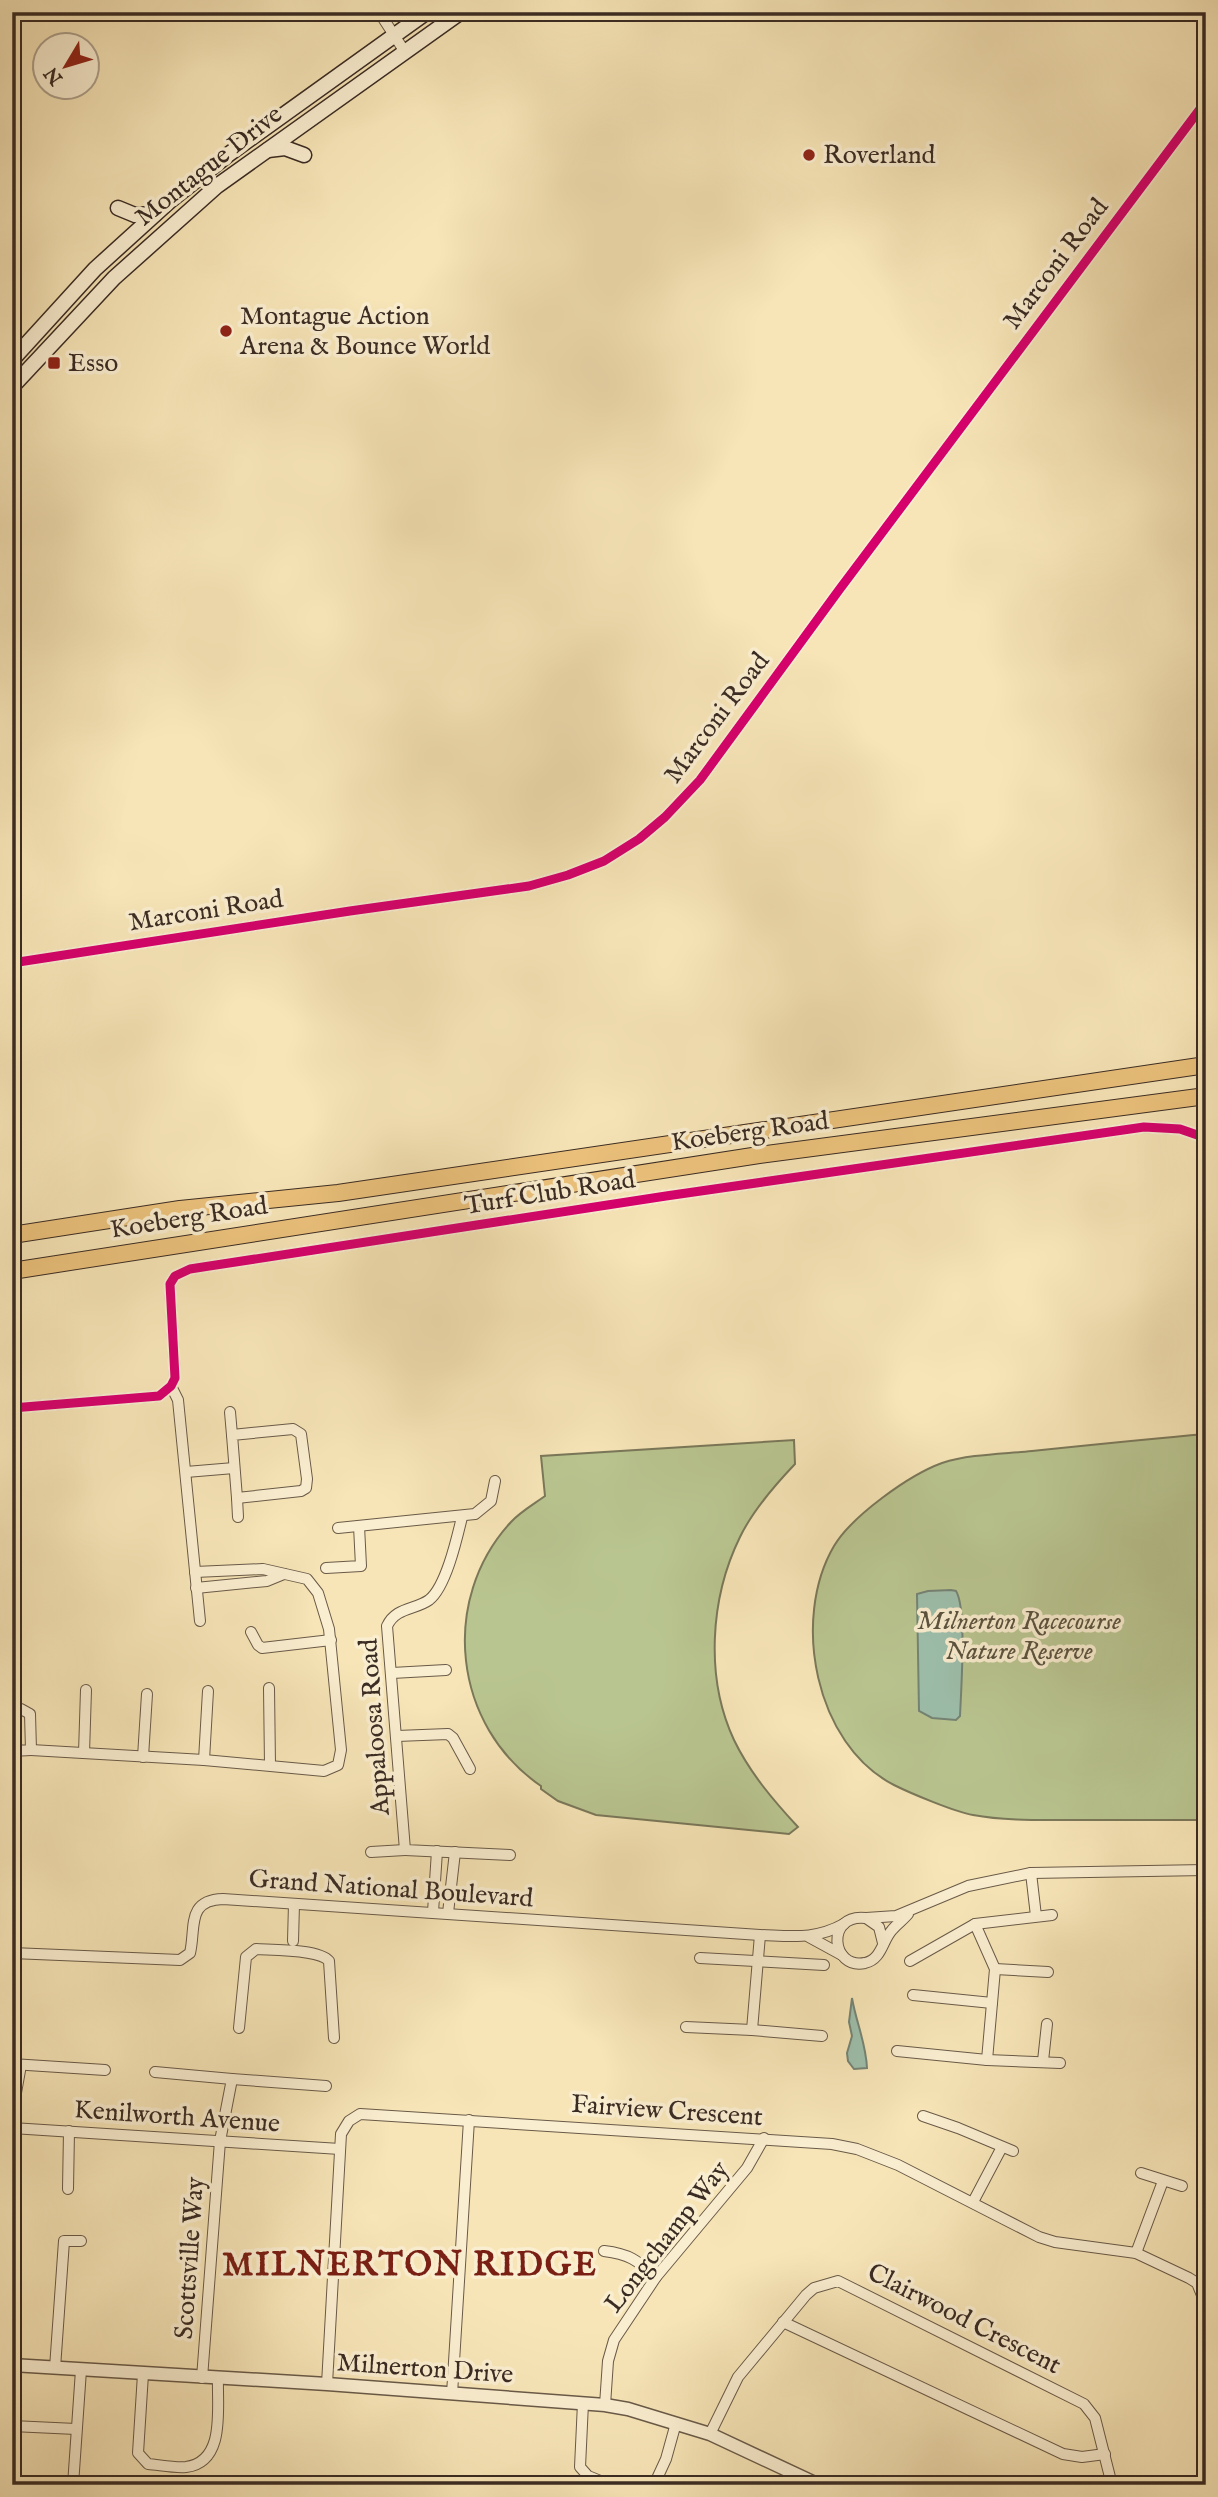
<svg xmlns="http://www.w3.org/2000/svg" width="1218" height="2497" font-family="'IM FELL English',serif">
	<style>
		.green { fill: #b9c590; stroke: #7a785a; stroke-width: 2 }
		.water { fill: #9dbfac; stroke: #758475; stroke-width: 2 }
		.lines { fill: none; stroke-linecap: round; stroke-linejoin: round }
		.minor-casing { stroke: #695a48; stroke-width: 12 }
		.tertiary-casing { stroke: #695a48; stroke-width: 15 }
		.secondary-casing { stroke: #3a2b23; stroke-width: 17 }
		.primary-casing { stroke: #3a2b23; stroke-width: 18 }
		.minor { stroke: #faeed0; stroke-width: 10 }
		.tertiary { stroke: #faeed0; stroke-width: 12 }
		.secondary { stroke: #faeed0; stroke-width: 14 }
		.primary { stroke: #ecc27c; stroke-width: 16 }
		.cycleway-casing { stroke: #faeed0; stroke-width: 13 }
		.cycleway { stroke: #d6006c; stroke-width: 9 }
		.poi-dot { fill: #8f2418; stroke: #faeed0; stroke-width: 2.5 }
		.labels { text-anchor: middle; dominant-baseline: central; stroke-width: 7; stroke-linejoin: round; paint-order: stroke }
		.poi-label { font-size: 26px; fill: #3a2b23; stroke: #faeed0; text-anchor: start }
		.street-label { font-size: 26px; fill: #3a2b23; stroke: #faeed0 }
		.park-label { font-size: 26px; font-style: italic; fill: #5a523e; stroke: #faeed0 }
		.district-label { font-size: 33px; font-weight: bold; letter-spacing: 2px; fill: #7a1f14; stroke: #faeed0 }
	</style>
	<rect width="100%" height="100%" fill="#f7e5b7"/>
	<filter id="stains"><feTurbulence type="fractalNoise" baseFrequency=".00286" numOctaves="4"/><feColorMatrix values="0 0 0 0 .2 0 0 0 0 .09 0 0 0 0 .02 0 0 0 .5 -.17"/></filter>
	<radialGradient id="worn" r=".72"><stop offset=".6" stop-color="#630" stop-opacity="0"/><stop offset="1" stop-color="#630" stop-opacity=".3"/></radialGradient>
	<!-- green -->
	<g class="green">
		<path d="M1206 1434V1820C1162 1820 1117 1820 1073 1820 1040 1820 1005 1821 973 1815 955 1812 910 1793 894 1785 815 1745 791 1619 834 1546 852 1516 909 1475 942 1463 970 1454 1003 1454 1032 1451 1090 1445 1148 1439 1206 1434Z"/>
		<path d="M794 1440 795 1464C775 1485 753 1510 740 1537 710 1598 705 1678 734 1740 750 1773 773 1800 798 1827L789 1834 596 1815 558 1801 541 1789V1786C453 1726 439 1600 511 1522 520 1512 534 1504 545 1496L541 1456Z"/>
	</g>
	<!-- water -->
	<g class="water">
		<path d="M951 1590 956 1591C967 1608 961 1691 960 1716L956 1720 932 1718 919 1711 917 1594 928 1591Z"/>
		<path d="M852 1998C856 2022 866 2043 867 2068L854 2069 848 2061 847 2053 852 2036 849 2022Z"/>
	</g>
	<g class="lines">
		<!-- minor casing -->
		<g class="minor-casing">
			<g id="minor">
				<polyline points="379,12 405,52"/>
				<polyline points="12,963 350,911 529,886 568,875 604,861 639,839 665,817 700,780 839,590 1206,101"/>
				<polyline points="171,1386 178,1400 200,1621"/>
				<polyline points="12,1408 159,1396 171,1386 175,1378 170,1284 175,1276 190,1269 666,1196 1144,1127 1180,1129 1206,1138"/>
				<polyline points="230,1412 232,1435"/>
				<polygon points="293,1429 301,1434 307,1479 306,1488 301,1491 237,1498 232,1435"/>
				<polyline points="186,1472 234,1468"/>
				<polyline points="237,1498 238,1517"/>
				<path d="M462 1517C457 1538 446 1587 429 1600 415 1610 396 1607 387 1626L405 1850 510 1855"/>
				<polyline points="338,1528 475,1514 491,1501 495,1481"/>
				<polyline points="326,1568 361,1566 359,1526"/>
				<polyline points="196,1588 267,1581 284,1574"/>
				<polyline points="251,1632 258,1645 262,1648 331,1640"/>
				<polyline points="392,1673 446,1670"/>
				<polyline points="269,1688 270,1765"/>
				<polyline points="12,1709 21,1709 30,1714 31,1750 12,1751"/>
				<polyline points="397,1736 448,1734 453,1738 470,1769"/>
				<polyline points="31,1750 204,1760 324,1771 338,1765 341,1750 329,1629 318,1593 307,1579 263,1569 195,1572"/>
				<polyline points="84,1753 86,1690"/>
				<polyline points="143,1757 147,1694"/>
				<polyline points="204,1760 208,1691"/>
				<polyline points="371,1852 405,1850"/>
				<polyline points="1031,1873 1036,1916"/>
				<polyline points="433,1912 437,1851"/>
				<polyline points="448,1913 455,1852"/>
				<polyline points="866,1918 896,1916 968,1886 1031,1873 1206,1870"/>
				<polyline points="975,1924 995,1969 987,2060"/>
				<polyline points="809,1937 842,1955"/>
				<polyline points="293,1941 294,1904"/>
				<path d="M883 1943 879 1927 866 1918C825 1913 831 1970 865 1963 882 1959 882 1941 892 1930 897 1924 903 1920 908 1914"/>
				<path d="M12 1953 180 1960 190 1953C196 1928 186 1900 223 1899L760 1935C792 1936 815 1940 844 1924"/>
				<polyline points="700,1958 824,1965"/>
				<polyline points="910,1961 975,1924 1052,1915"/>
				<polyline points="995,1969 1048,1972"/>
				<polyline points="913,1995 992,2003"/>
				<polyline points="686,2027 752,2030 822,2036"/>
				<path d="M239 2028 246 1957 256 1949C273 1950 319 1949 329 1961L334 2038"/>
				<polyline points="752,2030 760,1935"/>
				<polyline points="897,2051 987,2060 1060,2063"/>
				<polyline points="1043,2061 1047,2024"/>
				<polyline points="12,2064 105,2070"/>
				<polyline points="155,2072 232,2079 220,2141 202,2378"/>
				<polyline points="232,2079 326,2086"/>
				<polyline points="12,2115 21,2065"/>
				<polyline points="923,2116 958,2128 1013,2151"/>
				<polyline points="12,2128 340,2149"/>
				<polyline points="1141,2173 1182,2186"/>
				<polyline points="68,2189 69,2131"/>
				<polyline points="973,2202 1002,2147"/>
				<path d="M604 2251C629 2254 637 2260 656 2277"/>
				<polyline points="1136,2253 1163,2181"/>
				<polyline points="783,2322 1063,2454 1082,2457 1105,2454"/>
				<polyline points="55,2368 64,2241 81,2241"/>
				<path d="M143 2374 138 2453 148 2464C160 2465 174 2468 186 2467 226 2462 217 2408 218 2379"/>
				<polyline points="327,2384 341,2134 349,2121 360,2114 832,2144 857,2149 898,2165 1039,2237 1055,2242 1136,2253 1189,2278 1197,2283 1206,2305"/>
				<polyline points="452,2394 469,2120"/>
				<polyline points="583,2403 580,2467 588,2476 610,2485"/>
				<polyline points="605,2405 608,2361 614,2340 656,2277 747,2168 764,2138"/>
				<polyline points="12,2426 76,2429"/>
				<polyline points="710,2434 738,2377 806,2295 814,2288 838,2281 1084,2404 1095,2418 1112,2485"/>
				<polyline points="73,2485 81,2370"/>
				<polyline points="654,2485 666,2459 676,2423"/>
			</g>
		</g>
		<!-- tertiary casing -->
		<g class="tertiary-casing">
			<polyline id="tertiary" points="12,2365 327,2384 605,2405 628,2409 710,2434 819,2485"/>
		</g>
		<!-- secondary casing -->
		<g class="secondary-casing">
			<g id="secondary">
				<polyline points="268,150 285,148 304,155"/>
				<polyline points="118,208 135,215 155,214"/>
				<polyline points="12,360 95,269 171,200 229,154 427,12"/>
				<polyline points="12,387 114,278 217,186 461,12"/>
			</g>
		</g>
		<!-- primary casing -->
		<g class="primary-casing">
			<g id="primary">
				<polyline points="12,1235 180,1209 338,1193 1206,1065"/>
				<polyline points="12,1271 759,1155 1206,1096"/>
			</g>
		</g>
		<!-- minor -->
		<use href="#minor" class="minor"/>
		<!-- tertiary -->
		<use href="#tertiary" class="tertiary"/>
		<!-- secondary -->
		<use href="#secondary" class="secondary"/>
		<!-- primary -->
		<use href="#primary" class="primary"/>
		<!-- cycleway casing -->
		<g class="cycleway-casing">
			<g id="cycleway">
				<polyline points="12,963 350,911 529,886 568,875 604,861 639,839 665,817 700,780 839,590 1206,101"/>
				<polyline points="12,1408 159,1396 171,1386 175,1378 170,1284 175,1276 190,1269 666,1196 1144,1127 1180,1129 1206,1138"/>
			</g>
		</g>
		<!-- cycleway -->
		<use href="#cycleway" class="cycleway"/>
	</g>
	<!-- markers -->
	<g class="poi-dot">
		<circle cx="809" cy="155" r="7"/>
		<circle cx="226" cy="331" r="7"/>
		<rect x="47" y="356" width="14" height="14" rx="3.5"/>
	</g>
	<g class="labels">
		<!-- poi labels -->
		<g class="poi-label">
			<text x="823" y="155">Roverland</text>
			<text x="240" y="316">Montague Action<tspan x="240" dy="30">Arena &amp; Bounce World</tspan></text>
			<text x="68" y="363">Esso</text>
		</g>
		<!-- street labels -->
		<g class="street-label">
			<text transform="translate(209 166) rotate(-38)">Montague Drive</text>
			<text transform="translate(1056 264) rotate(-53)">Marconi Road</text>
			<text transform="translate(717 718) rotate(-53)">Marconi Road</text>
			<text transform="translate(206 911) rotate(-9)">Marconi Road</text>
			<text transform="translate(750 1132) rotate(-8)">Koeberg Road</text>
			<text transform="translate(550 1193) rotate(-9)">Turf Club Road</text>
			<text transform="translate(189 1218) rotate(-9)">Koeberg Road</text>
			<text transform="translate(375 1727) rotate(-94)">Appaloosa Road</text>
			<text transform="translate(391 1889) rotate(4)">Grand National Boulevard</text>
			<text transform="translate(667 2111) rotate(4)">Fairview Crescent</text>
			<text transform="translate(177 2117) rotate(4)">Kenilworth Avenue</text>
			<text transform="translate(667 2237) rotate(-52)">Longchamp Way</text>
			<text transform="translate(190 2258) rotate(-86)">Scottsville Way</text>
			<text transform="translate(964 2319) rotate(27)">Clairwood Crescent</text>
			<text transform="translate(425 2369) rotate(4)">Milnerton Drive</text>
		</g>
		<!-- park labels -->
		<g class="park-label">
			<text x="1019" y="1621">Milnerton Racecourse<tspan x="1019" dy="30">Nature Reserve</tspan></text>
		</g>
		<!-- district labels -->
		<g class="district-label">
			<text x="410" y="2266">MILNERTON RIDGE</text>
		</g>
	</g>
	<!-- margin -->
	<rect width="1218" height="2497" fill="none" stroke="#f7e5b7" stroke-width="42"/>
	<rect x="14" y="14" width="1190" height="2469" fill="none" stroke="#3a2b23" stroke-width="3.5"/>
	<rect x="21" y="21" width="1176" height="2455" fill="none" stroke="#3a2b23" stroke-width="2"/>
	<!-- north arrow -->
	<g transform="translate(66 66) rotate(232)"><circle r="33" fill="#faeed0" stroke="#ada08b" stroke-width="2"/>
	<path d="M0-5L12 26L0 18L-12 26Z" fill="#8f2418"/>
	<text y="-10" font-size="19" font-weight="bold" text-anchor="middle" fill="#3a2b23">N</text>
	</g>
	<rect width="100%" height="100%" filter="url(#stains)"/>
	<rect width="100%" height="100%" fill="url(#worn)"/>
</svg>
